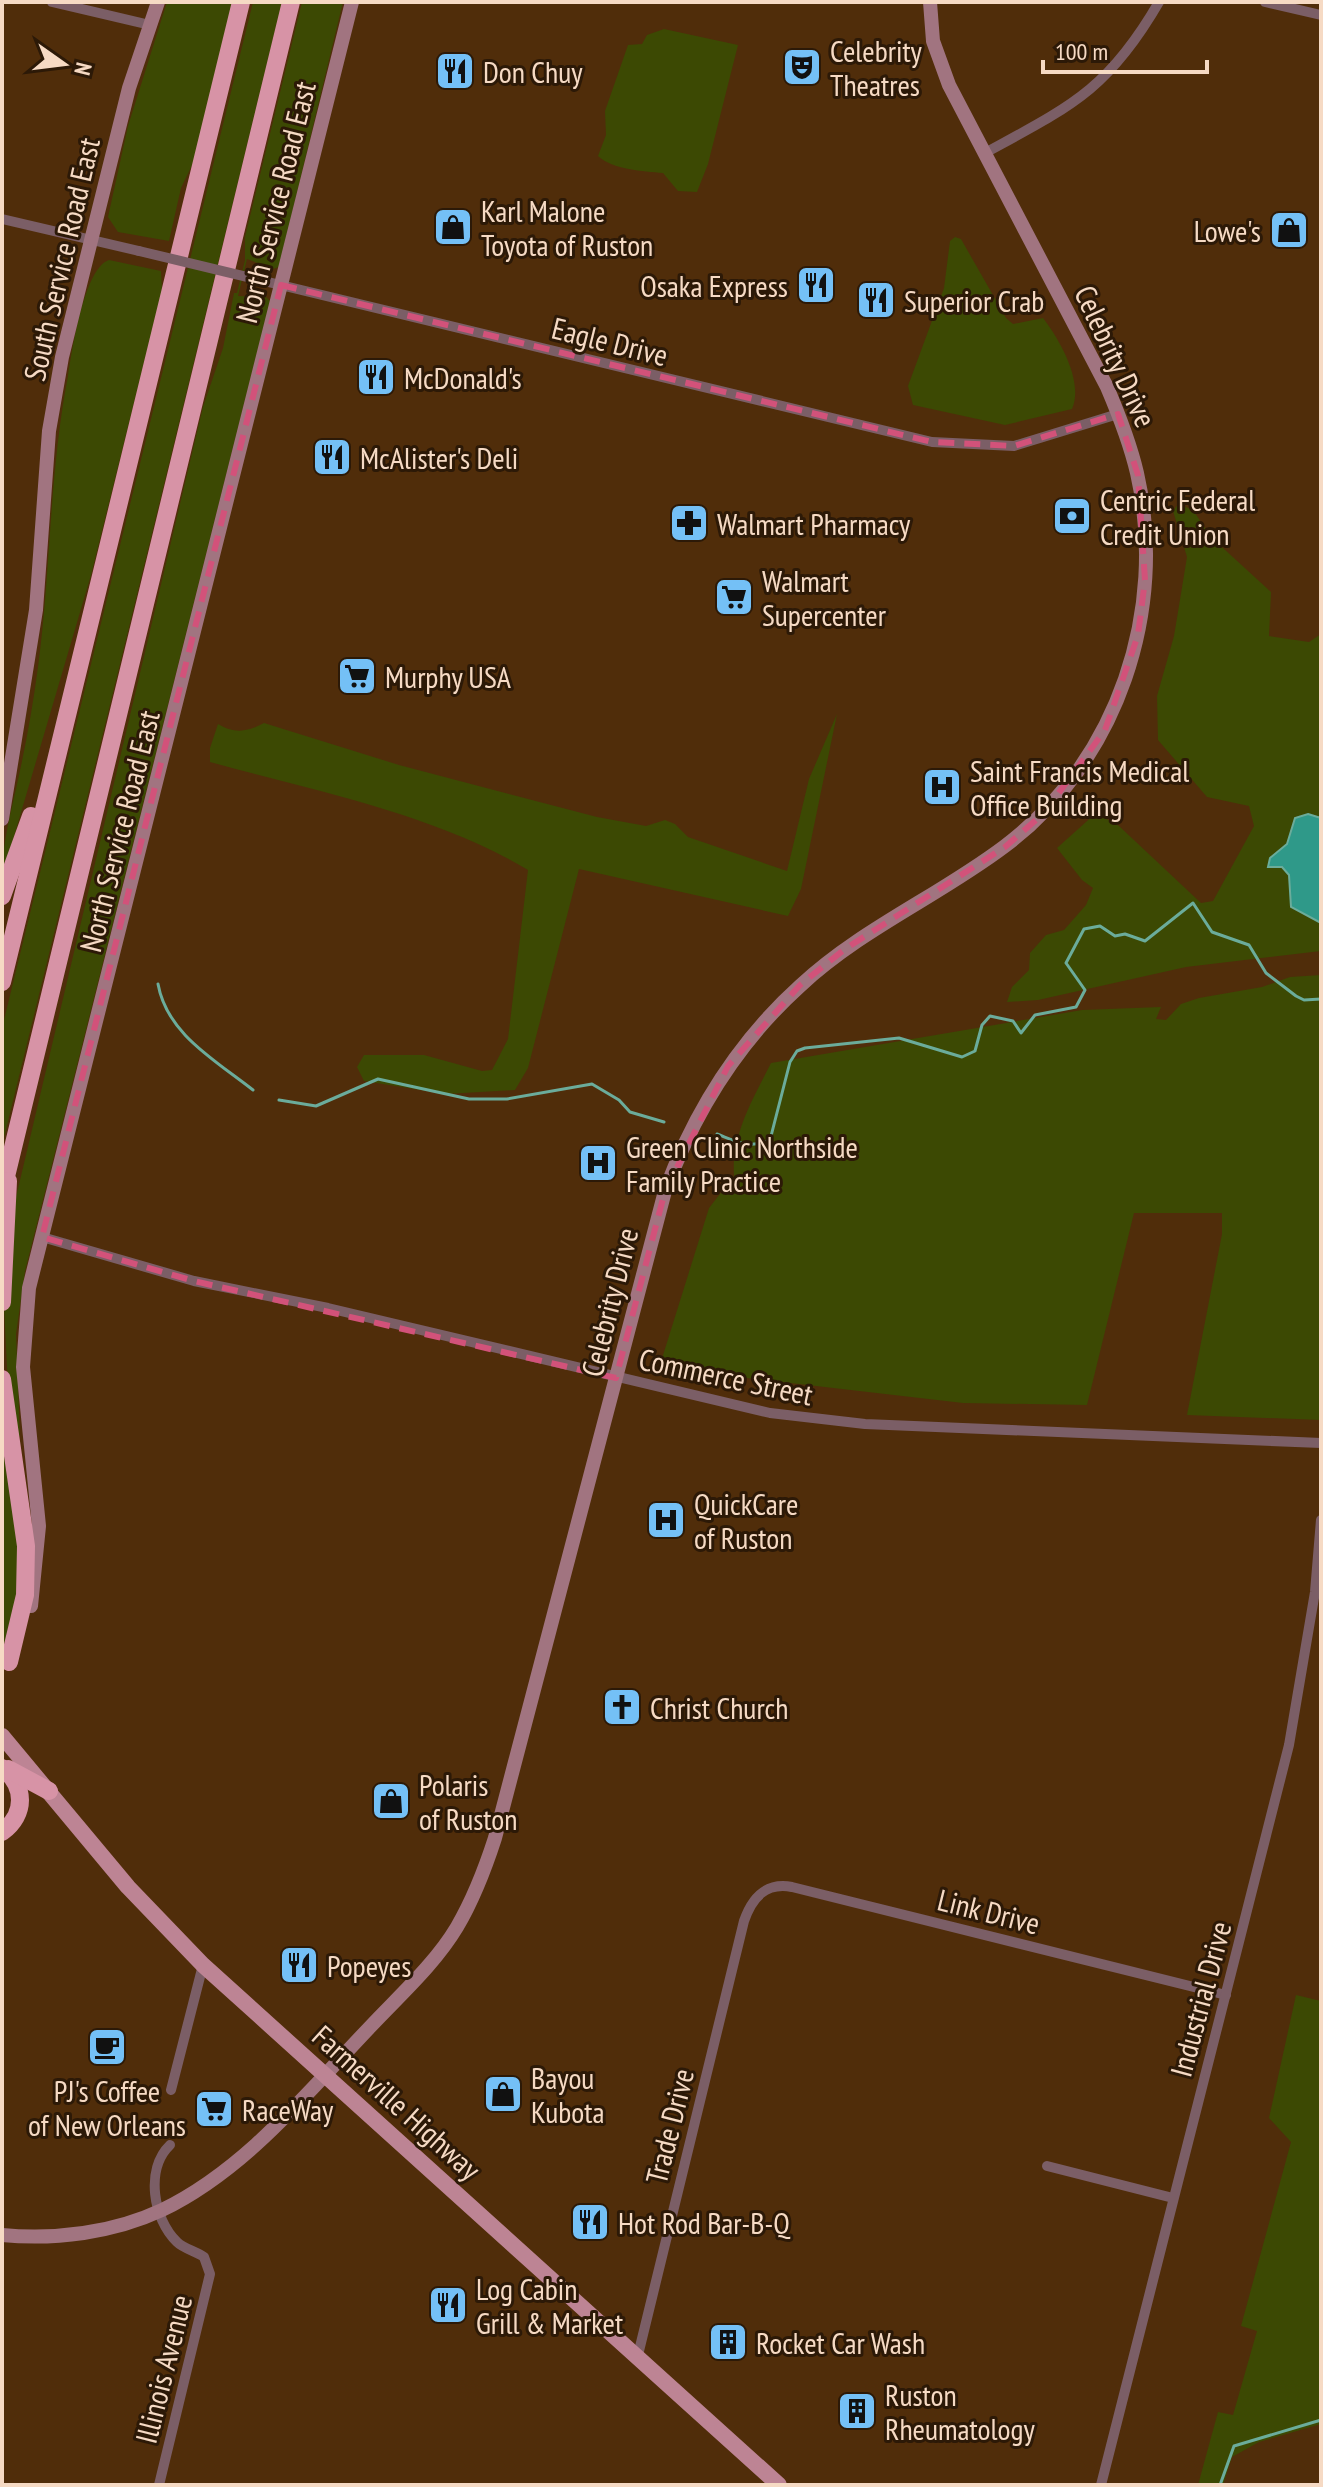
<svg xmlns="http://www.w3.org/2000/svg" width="1323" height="2487" font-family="'PT Sans Narrow',sans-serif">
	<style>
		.green { fill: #3c4903 }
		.water { fill: #2f9989; stroke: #6bac9b; stroke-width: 2 }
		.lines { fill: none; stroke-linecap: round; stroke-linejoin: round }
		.stream { stroke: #6bac9b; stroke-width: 3 }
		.street { stroke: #7b5e66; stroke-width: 10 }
		.secondary { stroke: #a17480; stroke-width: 14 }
		.primary { stroke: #bd8494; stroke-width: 16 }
		.highway { stroke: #d793a6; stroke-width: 18 }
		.street-bridge { stroke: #7b5e66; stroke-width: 10 }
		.marked { fill: none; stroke: #d2527a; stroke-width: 6; stroke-dasharray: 16 10; stroke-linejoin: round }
		.labels { text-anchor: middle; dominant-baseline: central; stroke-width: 6; stroke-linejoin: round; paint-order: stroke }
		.poi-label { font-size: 30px; fill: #f6dac4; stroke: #2c1907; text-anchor: start }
		.street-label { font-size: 30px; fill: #f6dac4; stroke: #2c1907 }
	</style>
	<rect width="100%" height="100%" fill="#502d0a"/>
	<!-- green -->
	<g class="green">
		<polygon points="167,2 234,2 194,161 181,188 169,241 118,232 108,217 128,126"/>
		<polygon points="253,2 282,2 2,1146 2,1028"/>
		<polygon points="302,2 343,2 279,267 273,269 247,259 238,296 266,297 270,301 25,1271 16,1334 20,1436 17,1436 7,1368 4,1306 12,1214 203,407 223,348 234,293 237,293 245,260 245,237"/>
		<path d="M664 29 738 45 708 164 697 192 678 191 663 173C643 171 613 170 598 156L606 135 605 111 628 45 642 44 647 35Z"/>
		<path d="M955 237 961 239 1006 318 1013 324 1043 318C1060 340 1084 382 1072 409L1005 425 913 405 908 386 944 288 950 241Z"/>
		<path d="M109 260 161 271 162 290 91 575 2 877C2 842 12 809 19 775 27 739 33 704 38 667 51 571 49 473 68 376 72 351 84 268 109 260Z"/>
		<polygon points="1178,504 1193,510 1211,537 1271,592 1269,636 1309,642 1321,634 1321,818 1308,814 1295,818 1287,844 1268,866 1282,867 1289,875 1291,907 1321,923 1321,951 1186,967 1038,1000 1007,1002 1012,987 1029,970 1030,953 1046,935 1064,930 1086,905 1093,888 1082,880 1057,848 1096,813 1119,826 1201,903 1213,901 1254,826 1249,806 1207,797 1158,740 1157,696 1174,636 1187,557 1173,511"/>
		<path d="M837 714 801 889 788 916 579 869 528 1068 515 1090 446 1094 364 1081 357 1067 364 1055H424L482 1071 492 1070 508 1039 528 870C432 813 317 792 210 762V748L218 724C235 734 247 732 264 723L399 765 597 817 646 826 665 820 675 824 688 837 787 871 809 779Z"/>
		<path d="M1321 975V1420L1187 1415 1222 1234V1213H1134L1087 1405 963 1403 659 1368 709 1208 734 1176C731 1135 753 1099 771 1063L1082 1010 1161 1007 1156 1019 1166 1020 1181 1004 1199 998 1262 987 1290 977Z"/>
		<polygon points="2,1421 19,1533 17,1592 2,1654"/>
		<polygon points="1296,1995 1321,2001 1321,2424 1259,2442 1232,2457 1223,2485 1198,2485 1218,2412 1233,2415 1257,2331 1241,2326 1291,2142 1269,2118"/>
	</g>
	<!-- water -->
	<polygon class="water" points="1308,814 1321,818 1321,923 1291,907 1289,875 1282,867 1268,867 1270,858 1287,844 1295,818"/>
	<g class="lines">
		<!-- stream -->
		<g class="stream">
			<path d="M158 984C167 1034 215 1060 253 1090"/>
			<polyline points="279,1100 316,1106 378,1079 469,1099 507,1099 592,1084 619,1100 630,1112 664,1122"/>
			<path d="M717 1134C738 1142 749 1149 770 1140L790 1062 797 1051 805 1048 899 1038 962 1057 975 1051 982 1025 990 1016 1013 1021 1021 1033 1035 1015 1076 1007 1085 990 1066 963 1084 929 1100 926 1115 936 1125 934 1145 941 1193 903 1212 932 1249 945 1266 973 1296 996 1304 1000 1321 999"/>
			<polyline points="1220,2485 1234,2446 1321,2420"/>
		</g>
		<!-- street -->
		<g class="street">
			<polyline points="52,2 150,25"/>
			<polyline points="1265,2 1321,15"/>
			<path d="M985 153C1071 106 1108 90 1159 2"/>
			<polyline points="2,219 139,251"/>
			<polyline points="264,281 932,442 1014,446 1118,414"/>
			<polyline points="42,1237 194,1281 328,1308 770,1413 865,1424 1321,1443"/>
			<polyline points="171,2090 203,1965"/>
			<polyline points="1047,2166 1173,2198"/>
			<path d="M638 2355 744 1921C752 1898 765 1882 792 1887L1226 1995"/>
			<path d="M159 2485 210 2274 204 2257C196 2251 184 2249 177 2242 153 2219 145 2169 170 2145"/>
			<polyline points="1101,2485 1289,1745 1315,1592 1321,1520"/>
		</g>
		<!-- secondary -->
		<g class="secondary">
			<polyline points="2,819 36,610 49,431 62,357 129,88 158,2"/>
			<polyline points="31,1606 39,1526 23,1367 29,1288 352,2"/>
			<path d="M2 2235C55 2240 113 2233 162 2210 245 2170 307 2093 370 2027 399 1996 435 1964 457 1927 474 1898 485 1869 495 1838L665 1191C694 1113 738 1042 800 986 861 929 939 896 1005 846 1118 761 1168 610 1137 473 1130 443 1119 415 1107 387L949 85 933 41 930 2"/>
		</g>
		<!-- primary -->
		<polyline class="primary" points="2,1736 128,1887 203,1965 779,2485"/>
		<!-- highway -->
		<g class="highway">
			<polyline points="2,896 31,816"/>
			<polyline points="2,982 241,2"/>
			<polyline points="2,1193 291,2"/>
			<polyline points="2,1302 8,1181"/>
			<polyline points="2,1379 26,1546 25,1595 9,1662"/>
			<path d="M2 1768C26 1785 26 1815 2 1832"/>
			<polyline points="8,1769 49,1791"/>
		</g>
		<!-- street-bridge -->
		<polyline class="street-bridge" points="139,251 264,281"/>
	</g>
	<!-- marked area -->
	<path class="marked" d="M281 285 932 442 1014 446 1118 414 1138 475 1145 580 1138 635 1105 730 1044 813 1005 847 845 949 800 985 728 1066 665 1191 616 1378 194 1281 42 1237Z"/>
	<!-- icons -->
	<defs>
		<g id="theatre-square" transform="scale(2)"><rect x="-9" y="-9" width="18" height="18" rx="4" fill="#74c0f6" stroke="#2c1907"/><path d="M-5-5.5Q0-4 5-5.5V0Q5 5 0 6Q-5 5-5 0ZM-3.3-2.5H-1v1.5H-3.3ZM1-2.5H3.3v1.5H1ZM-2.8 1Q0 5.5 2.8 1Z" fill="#111"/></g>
		<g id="restaurant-square" transform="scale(2)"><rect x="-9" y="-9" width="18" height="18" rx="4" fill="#74c0f6" stroke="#2c1907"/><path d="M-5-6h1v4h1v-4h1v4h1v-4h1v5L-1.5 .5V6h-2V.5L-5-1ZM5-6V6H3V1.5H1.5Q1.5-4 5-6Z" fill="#111"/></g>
		<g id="shop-square" transform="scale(2)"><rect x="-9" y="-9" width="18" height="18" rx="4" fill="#74c0f6" stroke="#2c1907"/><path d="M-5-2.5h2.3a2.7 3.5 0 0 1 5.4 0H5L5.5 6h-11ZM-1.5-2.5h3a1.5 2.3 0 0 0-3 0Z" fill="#111"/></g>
		<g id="bank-square" transform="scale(2)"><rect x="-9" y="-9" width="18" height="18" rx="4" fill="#74c0f6" stroke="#2c1907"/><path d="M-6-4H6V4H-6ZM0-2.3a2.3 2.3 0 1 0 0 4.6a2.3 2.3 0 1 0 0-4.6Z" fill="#111"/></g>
		<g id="pharmacy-square" transform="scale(2)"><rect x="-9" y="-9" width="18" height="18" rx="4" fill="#74c0f6" stroke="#2c1907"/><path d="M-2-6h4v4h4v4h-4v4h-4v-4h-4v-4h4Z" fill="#111"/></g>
		<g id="supermarket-square" transform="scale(2)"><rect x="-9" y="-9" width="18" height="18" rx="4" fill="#74c0f6" stroke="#2c1907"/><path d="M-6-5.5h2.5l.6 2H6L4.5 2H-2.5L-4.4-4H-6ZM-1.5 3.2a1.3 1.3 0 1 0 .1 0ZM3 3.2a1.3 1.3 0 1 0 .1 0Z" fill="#111"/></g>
		<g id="hospital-square" transform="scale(2)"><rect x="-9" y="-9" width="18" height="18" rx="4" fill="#74c0f6" stroke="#2c1907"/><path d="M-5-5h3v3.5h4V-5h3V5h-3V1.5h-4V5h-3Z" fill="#111"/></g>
		<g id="church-square" transform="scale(2)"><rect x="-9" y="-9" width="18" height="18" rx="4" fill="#74c0f6" stroke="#2c1907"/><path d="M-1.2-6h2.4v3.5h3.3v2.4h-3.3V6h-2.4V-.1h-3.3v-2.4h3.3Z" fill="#111"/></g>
		<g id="cafe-square" transform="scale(2)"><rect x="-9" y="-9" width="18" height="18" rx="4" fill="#74c0f6" stroke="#2c1907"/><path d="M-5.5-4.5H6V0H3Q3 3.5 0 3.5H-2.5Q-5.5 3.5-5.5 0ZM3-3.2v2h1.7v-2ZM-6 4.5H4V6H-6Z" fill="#111"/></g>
		<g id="building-square" transform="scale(2)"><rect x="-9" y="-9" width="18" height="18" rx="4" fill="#74c0f6" stroke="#2c1907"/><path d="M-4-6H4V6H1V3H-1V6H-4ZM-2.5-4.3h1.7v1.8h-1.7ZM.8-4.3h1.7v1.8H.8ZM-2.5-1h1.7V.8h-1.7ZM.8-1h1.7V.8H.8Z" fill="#111"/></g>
	</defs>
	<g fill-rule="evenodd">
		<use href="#theatre-square" x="802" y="67"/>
		<use href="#restaurant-square" x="455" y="71"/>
		<use href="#shop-square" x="453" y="227"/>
		<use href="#shop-square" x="1289" y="230"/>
		<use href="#restaurant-square" x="816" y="285"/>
		<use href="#restaurant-square" x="876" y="300"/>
		<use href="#restaurant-square" x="376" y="377"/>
		<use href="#restaurant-square" x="332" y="457"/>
		<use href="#bank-square" x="1072" y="516"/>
		<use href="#pharmacy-square" x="689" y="523"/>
		<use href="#supermarket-square" x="734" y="597"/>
		<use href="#supermarket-square" x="357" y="676"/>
		<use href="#hospital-square" x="942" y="787"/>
		<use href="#hospital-square" x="598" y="1163"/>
		<use href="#hospital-square" x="666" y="1520"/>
		<use href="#church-square" x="622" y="1707"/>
		<use href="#shop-square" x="391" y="1801"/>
		<use href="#restaurant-square" x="299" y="1965"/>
		<use href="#cafe-square" x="107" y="2047"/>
		<use href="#shop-square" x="503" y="2094"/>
		<use href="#supermarket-square" x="214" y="2109"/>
		<use href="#restaurant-square" x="590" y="2222"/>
		<use href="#restaurant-square" x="448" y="2305"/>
		<use href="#building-square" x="728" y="2342"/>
		<use href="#building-square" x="857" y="2411"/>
	</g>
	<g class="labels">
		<!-- poi labels -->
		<g class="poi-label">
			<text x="830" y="50">Celebrity<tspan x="830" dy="34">Theatres</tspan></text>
			<text x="483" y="71">Don Chuy</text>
			<text x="481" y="210">Karl Malone<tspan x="481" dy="34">Toyota of Ruston</tspan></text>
			<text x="1261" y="230" text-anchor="end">Lowe's</text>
			<text x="788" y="285" text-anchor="end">Osaka Express</text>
			<text x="904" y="300">Superior Crab</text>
			<text x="404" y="377">McDonald's</text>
			<text x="360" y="457">McAlister's Deli</text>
			<text x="1100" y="499">Centric Federal<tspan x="1100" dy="34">Credit Union</tspan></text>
			<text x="717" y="523">Walmart Pharmacy</text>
			<text x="762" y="580">Walmart<tspan x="762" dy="34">Supercenter</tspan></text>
			<text x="385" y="676">Murphy USA</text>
			<text x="970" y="770">Saint Francis Medical<tspan x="970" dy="34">Office Building</tspan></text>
			<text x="626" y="1146">Green Clinic Northside<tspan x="626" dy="34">Family Practice</tspan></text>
			<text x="694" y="1503">QuickCare<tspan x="694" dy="34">of Ruston</tspan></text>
			<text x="650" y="1707">Christ Church</text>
			<text x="419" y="1784">Polaris<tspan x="419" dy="34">of Ruston</tspan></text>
			<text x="327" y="1965">Popeyes</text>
			<text x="531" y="2077">Bayou<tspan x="531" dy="34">Kubota</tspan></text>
			<text x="107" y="2090" text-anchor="middle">PJ's Coffee<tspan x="107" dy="34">of New Orleans</tspan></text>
			<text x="242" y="2109">RaceWay</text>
			<text x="618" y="2222">Hot Rod Bar-B-Q</text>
			<text x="476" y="2288">Log Cabin<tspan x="476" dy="34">Grill &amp; Market</tspan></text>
			<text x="756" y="2342">Rocket Car Wash</text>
			<text x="885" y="2394">Ruston<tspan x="885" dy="34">Rheumatology</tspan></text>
		</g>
		<!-- street labels -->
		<g class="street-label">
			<text transform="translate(275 202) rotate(-76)">North Service Road East</text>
			<text transform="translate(61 259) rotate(-77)">South Service Road East</text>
			<text transform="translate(610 341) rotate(14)">Eagle Drive</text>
			<text transform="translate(1116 356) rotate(65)">Celebrity Drive</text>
			<text transform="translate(119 831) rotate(-76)">North Service Road East</text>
			<text transform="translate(609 1302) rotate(-76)">Celebrity Drive</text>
			<text transform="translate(726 1376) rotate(12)">Commerce Street</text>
			<text transform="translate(989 1911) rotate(14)">Link Drive</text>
			<text transform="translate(1200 1999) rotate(-75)">Industrial Drive</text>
			<text transform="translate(397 2102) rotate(42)">Farmerville Highway</text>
			<text transform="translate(669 2126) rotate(-76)">Trade Drive</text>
			<text transform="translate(163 2369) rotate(-76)">Illinois Avenue</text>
		</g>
	</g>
	<!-- border -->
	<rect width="1323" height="2487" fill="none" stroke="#f6dac4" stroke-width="8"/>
	<!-- north arrow -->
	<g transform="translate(64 64) rotate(104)" stroke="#2c1907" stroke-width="6" paint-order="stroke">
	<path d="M0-6L14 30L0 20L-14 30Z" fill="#f6dac4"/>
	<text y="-12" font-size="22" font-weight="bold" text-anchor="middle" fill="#f6dac4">N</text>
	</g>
	<!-- scale -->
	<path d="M1043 60v12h164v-12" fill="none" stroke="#f6dac4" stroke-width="4"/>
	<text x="1055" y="60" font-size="24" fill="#f6dac4" stroke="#2c1907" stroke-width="6" paint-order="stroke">100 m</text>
</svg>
